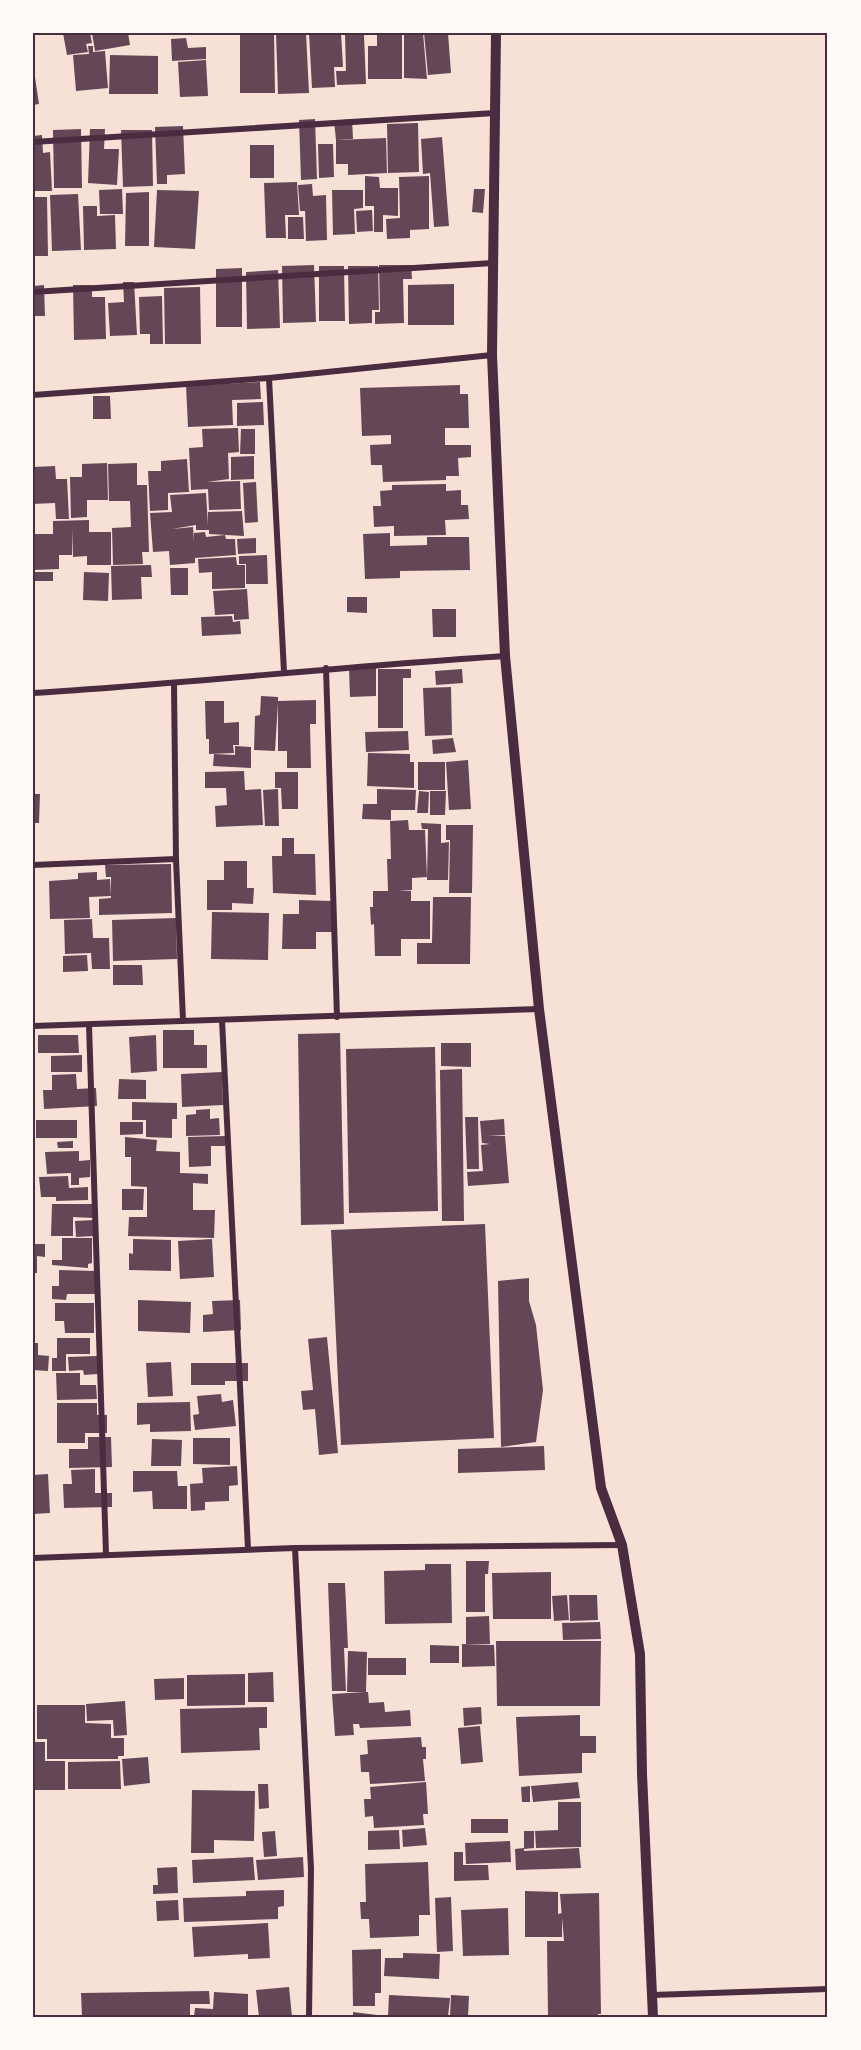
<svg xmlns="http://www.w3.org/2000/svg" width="861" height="2050" font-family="'Fira Sans Condensed',sans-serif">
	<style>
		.building { fill: #644757 }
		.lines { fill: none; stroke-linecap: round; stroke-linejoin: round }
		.minor { stroke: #4a2c40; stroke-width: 6 }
		.tertiary { stroke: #4a2c40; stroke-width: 10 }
		.neatline { fill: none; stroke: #4a2c40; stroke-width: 2 }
	</style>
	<rect width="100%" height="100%" fill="#f7e1d7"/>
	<!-- building -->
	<g class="building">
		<polygon points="63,33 90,33 92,43 86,44 88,52 67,55"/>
		<polygon points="92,33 128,33 130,45 95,51"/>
		<polygon points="240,33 274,33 275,93 240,93"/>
		<polygon points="276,33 306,33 309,93 278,94"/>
		<polygon points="309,33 341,33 343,67 334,67 335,87 312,88"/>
		<polygon points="377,33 402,33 402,79 368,79 368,46 377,46"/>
		<polygon points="404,33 423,33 427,79 404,78"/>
		<polygon points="424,33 448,33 451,73 428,75"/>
		<polygon points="345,35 364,35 366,84 337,85 336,71 346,71"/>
		<polygon points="186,38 188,48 206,47 206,59 172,61 171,39"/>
		<polygon points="88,46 93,46 93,52 105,51 108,88 76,91 73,55 89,54"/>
		<polygon points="110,55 158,56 158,94 109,94"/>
		<polygon points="206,60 208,96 180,97 178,62"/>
		<polygon points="33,64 39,104 33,105"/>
		<polygon points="315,119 317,179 301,180 299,120"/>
		<polygon points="352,119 353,139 336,140 334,121"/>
		<polygon points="418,123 419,172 388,173 387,124"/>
		<polygon points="183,126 185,174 167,175 167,184 157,184 155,127"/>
		<polygon points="81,129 82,188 54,188 53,130"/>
		<polygon points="90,129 105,129 104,149 119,149 117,185 88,183"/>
		<polygon points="121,130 152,130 153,186 123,187"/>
		<polygon points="42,135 43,153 50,152 52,191 33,191 33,136"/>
		<polygon points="442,137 449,226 434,227 430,173 423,174 421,139"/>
		<polygon points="386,138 387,173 348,175 348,164 336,164 336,140"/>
		<polygon points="318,144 333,144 334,177 319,178"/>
		<rect x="250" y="145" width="24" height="33"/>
		<polygon points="365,176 379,177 380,188 398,188 398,216 383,215 383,232 374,232 374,206 365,206"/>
		<polygon points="429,176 429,229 410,230 410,238 387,239 386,219 400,218 399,177"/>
		<polygon points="297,182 299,215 285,215 286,238 266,238 264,183"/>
		<polygon points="312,184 313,196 326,195 327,240 306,241 305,211 300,211 298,185"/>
		<polygon points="122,189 123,214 100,214 99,190"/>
		<polygon points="474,189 485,189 483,213 472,212"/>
		<polygon points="157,190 199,191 195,249 154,247"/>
		<polygon points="332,190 363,190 363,208 354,209 355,234 333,235"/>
		<polygon points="149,192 149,246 125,246 126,193"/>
		<polygon points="78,194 81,250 52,251 50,195"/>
		<polygon points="33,197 47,197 48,256 33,256"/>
		<polygon points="83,206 97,206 97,216 115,215 116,249 84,250"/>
		<polygon points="372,210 373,231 357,232 356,211"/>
		<polygon points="288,217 303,217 304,239 288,239"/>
		<polygon points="314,265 316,322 283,323 282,266"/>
		<polygon points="379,265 411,265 412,279 403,279 404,323 375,324 375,312 380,312"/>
		<polygon points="319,266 344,266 345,321 319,321"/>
		<polygon points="348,266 378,266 379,310 372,310 372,323 349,324"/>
		<polygon points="242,268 242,327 216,327 216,269"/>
		<polygon points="278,270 280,328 247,329 246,272"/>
		<polygon points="123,282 134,282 137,335 110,336 108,303 124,302"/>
		<polygon points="454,284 454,325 408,325 408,285"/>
		<polygon points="44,285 45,316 33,316 33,286"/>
		<polygon points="73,285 92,285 92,297 105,297 106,339 74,340"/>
		<polygon points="200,287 201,344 165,344 164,288"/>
		<polygon points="162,296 163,344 150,344 150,334 140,334 139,297"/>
		<polygon points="260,382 261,399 232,400 233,425 188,427 186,386"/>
		<polygon points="460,385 460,394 468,394 469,428 445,428 445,445 471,445 471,457 458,458 459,476 446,476 446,480 383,482 382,465 371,465 370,445 391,444 391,435 362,436 360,388"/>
		<polygon points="93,396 110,396 111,419 93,419"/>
		<polygon points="263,402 264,425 237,426 237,403"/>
		<polygon points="238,428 239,452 228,453 229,479 207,482 240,481 241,509 209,510 208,489 191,490 189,448 203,447 202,429"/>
		<polygon points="241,429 255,429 255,454 240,454"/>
		<polygon points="254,456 254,479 231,480 231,457"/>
		<polygon points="187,459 189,492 168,493 168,510 150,511 148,471 161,471 161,461"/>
		<polygon points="107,463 108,500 87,500 87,517 71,518 70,477 82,477 82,464"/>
		<polygon points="137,463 137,485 147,485 149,552 142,552 143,564 113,565 112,528 131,527 130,501 109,501 108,464"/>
		<polygon points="55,466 56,479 67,479 69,519 56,519 55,503 33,504 33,467"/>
		<polygon points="256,482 258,522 245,523 243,483"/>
		<polygon points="446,484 446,491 461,490 461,505 468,505 469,519 445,520 446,535 394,536 394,526 374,527 373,506 381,506 380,491 392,490 392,485"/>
		<polygon points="206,493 208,525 208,512 242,511 244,536 209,534 209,530 196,530 196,525 172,529 193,527 194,541 194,533 205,532 206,537 225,535 226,539 235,539 236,555 195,558 195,563 170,565 169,551 153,552 150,513 172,512 170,495"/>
		<polygon points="89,520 89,532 111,532 111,565 87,565 87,556 73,557 72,529 72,555 59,555 59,569 33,570 33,534 53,534 53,521"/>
		<polygon points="390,533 390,546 427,545 427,537 469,537 470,570 400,571 400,578 365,579 363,534"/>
		<polygon points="256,538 256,553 238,554 237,539"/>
		<polygon points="267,555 268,584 246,584 246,564 239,564 239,556"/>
		<polygon points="236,557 237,565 245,565 245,588 212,589 212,572 199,573 198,559"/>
		<polygon points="151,565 152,577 141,577 142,599 112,600 111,566"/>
		<polygon points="170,568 188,568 188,595 171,595"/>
		<rect x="33" y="572" width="20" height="9"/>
		<polygon points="84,572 109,573 108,601 83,600"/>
		<polygon points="247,589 249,619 234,620 234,614 215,615 213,591"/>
		<polygon points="347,597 367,597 367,613 347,612"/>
		<polygon points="432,609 456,609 456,637 433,637"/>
		<polygon points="232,616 233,622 240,621 241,634 202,636 201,617"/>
		<polygon points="349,668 376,668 376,696 350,697"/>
		<polygon points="378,669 411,669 411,678 403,678 403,728 378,728"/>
		<polygon points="462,669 463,683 436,685 435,671"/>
		<polygon points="451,687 452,735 425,736 423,688"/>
		<polygon points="261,696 278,697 278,701 316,700 316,724 310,724 311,768 287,768 287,751 278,751 278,703 275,751 254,750 255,716 260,715"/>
		<polygon points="205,701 224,701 224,723 239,722 239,745 233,745 234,753 209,754 209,739 206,739"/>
		<polygon points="408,731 409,750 366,752 365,732"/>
		<polygon points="453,738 456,752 433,754 432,740"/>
		<polygon points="235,746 251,747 251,768 213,766 214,754 235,755"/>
		<polygon points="368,753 410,754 410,762 414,762 414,788 367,786"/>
		<polygon points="468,760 471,809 449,810 446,762"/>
		<rect x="418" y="762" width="27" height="28"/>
		<polygon points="244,771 245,790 261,789 263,825 216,827 215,806 227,805 226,788 205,788 205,772"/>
		<polygon points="275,772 298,772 298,809 282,809 281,788 275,788"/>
		<polygon points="278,789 279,826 265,826 263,790"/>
		<polygon points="377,789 416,790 415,810 391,810 391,820 362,819 363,804 377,804"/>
		<polygon points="419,791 429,792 428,813 417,813"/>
		<polygon points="430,791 446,791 445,815 430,815"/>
		<polygon points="33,794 40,794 39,823 33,823"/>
		<polygon points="408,820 409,830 425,830 427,877 412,878 412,890 398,891 411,891 411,901 430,901 430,939 401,939 401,956 375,956 374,924 371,925 370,907 373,907 373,891 388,891 387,859 391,859 390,821"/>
		<polygon points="421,823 441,824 441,843 449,842 448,880 427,880 428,829 422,829"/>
		<polygon points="446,825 473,825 472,893 449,893 450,840 446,840"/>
		<polygon points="282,838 294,838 294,854 315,854 316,895 273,893 272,856 282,856"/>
		<polygon points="224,861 247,861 247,888 254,888 253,904 232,903 232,910 207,910 207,880 224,880"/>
		<polygon points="171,864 172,913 99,915 99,899 111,898 111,877 106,877 105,865"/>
		<polygon points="97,872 97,880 110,879 111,896 89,897 90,918 50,919 49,881 78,879 78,873"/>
		<polygon points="433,897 471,897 470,964 417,964 417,943 432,943"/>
		<polygon points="299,900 332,901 332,932 316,932 316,949 282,949 283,914 299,914"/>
		<polygon points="212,912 269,913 268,960 211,959"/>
		<polygon points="176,918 177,959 113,961 112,920"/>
		<polygon points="92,919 93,938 109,938 110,969 92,969 91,953 65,954 64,920"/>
		<polygon points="87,955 88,971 63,972 63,956"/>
		<polygon points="113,965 142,965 143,985 113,985"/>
		<polygon points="163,1030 194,1030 194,1045 207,1045 207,1068 163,1068"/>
		<polygon points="340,1033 344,1224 301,1225 298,1034"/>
		<polygon points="38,1035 78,1035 79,1053 38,1053"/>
		<polygon points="156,1035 157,1071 131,1073 129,1037"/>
		<polygon points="441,1043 471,1043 471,1067 441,1066"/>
		<polygon points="435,1047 438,1211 349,1213 346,1049"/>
		<polygon points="82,1055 82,1072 51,1072 51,1056"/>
		<polygon points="462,1069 464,1221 442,1221 440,1070"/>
		<polygon points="222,1072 223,1105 182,1107 181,1074"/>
		<polygon points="76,1074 77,1089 96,1088 97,1106 44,1109 43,1090 52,1090 52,1075"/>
		<polygon points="119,1079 146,1080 146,1099 118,1099"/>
		<polygon points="132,1102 177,1103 177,1119 172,1119 172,1138 146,1137 146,1120 132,1120"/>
		<polygon points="210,1109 210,1119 219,1118 220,1135 186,1136 186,1115 196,1114 196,1110"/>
		<polygon points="465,1117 478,1117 479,1169 467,1169"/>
		<polygon points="504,1119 505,1135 488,1136 505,1136 509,1183 468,1186 467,1172 483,1171 481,1145 490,1144 482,1143 480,1121"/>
		<rect x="36" y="1120" width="41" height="18"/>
		<polygon points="120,1122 143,1122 143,1134 120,1135"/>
		<polygon points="225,1136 225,1146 211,1146 211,1166 189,1167 188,1137"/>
		<polygon points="125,1137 157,1140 156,1151 180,1152 180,1173 208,1174 208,1184 193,1183 193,1210 215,1210 214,1238 128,1236 129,1217 147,1217 147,1187 131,1186 131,1157 125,1157"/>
		<polygon points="73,1141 73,1148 58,1148 57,1142"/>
		<polygon points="79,1151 79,1161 90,1160 90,1177 79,1178 79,1185 71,1185 71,1173 47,1174 45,1152"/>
		<polygon points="68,1176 69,1188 88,1187 88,1200 56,1201 56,1197 41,1197 39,1177"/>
		<polygon points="122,1189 144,1189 143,1210 122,1210"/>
		<polygon points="52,1204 93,1204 93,1218 73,1217 73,1236 51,1236"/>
		<polygon points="94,1220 94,1236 76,1237 75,1221"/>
		<polygon points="485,1224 494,1438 341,1445 331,1230"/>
		<polygon points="62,1238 92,1238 92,1263 88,1264 88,1268 52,1265 52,1260 62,1260"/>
		<polygon points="133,1239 171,1240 171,1271 129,1270 129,1253 133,1254"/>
		<polygon points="212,1239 214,1277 180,1279 178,1241"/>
		<polygon points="33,1244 45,1244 45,1257 37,1256 37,1273 33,1273"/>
		<polygon points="59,1270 95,1271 95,1294 67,1294 66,1300 52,1299 52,1286 59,1286"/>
		<polygon points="529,1278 529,1301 536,1325 543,1390 536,1442 501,1447 498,1281"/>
		<polygon points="138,1300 191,1302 190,1333 138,1331"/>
		<polygon points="240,1300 241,1330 203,1332 203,1315 213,1314 212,1301"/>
		<polygon points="55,1303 94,1303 94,1333 65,1333 64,1321 55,1321"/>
		<polygon points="327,1337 338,1453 319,1455 315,1409 303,1410 301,1391 313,1390 308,1339"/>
		<polygon points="57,1338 90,1338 90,1354 66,1354 66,1371 52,1371 52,1358 57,1358"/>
		<polygon points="33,1343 38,1343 38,1355 49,1356 48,1371 33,1370"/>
		<polygon points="97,1356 98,1374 84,1375 83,1370 69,1371 68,1357"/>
		<polygon points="171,1362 173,1396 148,1397 146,1363"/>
		<polygon points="191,1363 248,1363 248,1381 225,1381 225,1385 191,1385"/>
		<polygon points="56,1373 80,1373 80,1385 96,1385 97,1399 57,1400"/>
		<polygon points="221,1394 222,1402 233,1400 236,1426 195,1430 193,1415 199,1414 197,1396"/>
		<polygon points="190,1402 191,1431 150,1432 150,1424 137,1425 137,1403"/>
		<polygon points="57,1403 97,1403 97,1415 107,1415 107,1433 85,1433 85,1443 57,1443"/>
		<polygon points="88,1437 111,1437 112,1467 69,1468 69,1449 88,1449"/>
		<polygon points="193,1438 230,1438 230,1465 193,1464"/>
		<polygon points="152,1439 182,1440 181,1466 151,1466"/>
		<polygon points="544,1446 545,1470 458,1473 458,1449"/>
		<polygon points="237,1466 238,1485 229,1486 229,1501 205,1502 205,1510 191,1511 190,1484 203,1483 202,1468"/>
		<polygon points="95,1469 95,1493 112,1493 112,1507 64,1508 63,1484 72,1484 71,1470"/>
		<polygon points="133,1471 177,1471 178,1486 187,1486 187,1509 153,1509 152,1491 133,1492"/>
		<polygon points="48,1474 50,1513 33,1514 33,1475"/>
		<polygon points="466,1561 489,1561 488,1574 485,1574 485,1612 466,1612"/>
		<polygon points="425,1564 451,1564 452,1623 385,1624 384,1571 425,1570"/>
		<polygon points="551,1572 551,1619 493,1619 492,1573"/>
		<polygon points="328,1583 345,1583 348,1648 344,1648 346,1691 332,1691"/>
		<polygon points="567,1595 569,1620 554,1621 552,1596"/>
		<polygon points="569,1595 597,1595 598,1620 570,1621"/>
		<polygon points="489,1616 490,1644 466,1644 466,1617"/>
		<polygon points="600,1622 601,1639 563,1640 562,1623"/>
		<polygon points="496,1641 601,1641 600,1706 497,1706"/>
		<polygon points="462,1644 494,1645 495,1666 462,1667"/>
		<polygon points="430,1645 459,1646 459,1663 430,1663"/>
		<polygon points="348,1651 367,1652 366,1692 347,1692"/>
		<rect x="368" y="1658" width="38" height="17"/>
		<polygon points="273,1672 274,1702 248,1702 248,1673"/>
		<polygon points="245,1674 245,1705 187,1706 187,1675"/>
		<polygon points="184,1678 184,1699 155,1700 154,1679"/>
		<polygon points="365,1692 368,1692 369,1703 384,1702 385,1712 410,1710 411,1726 360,1728 359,1724 353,1724 354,1735 335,1736 332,1694"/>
		<polygon points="125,1701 127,1735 114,1736 113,1720 87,1721 86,1704"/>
		<polygon points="37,1705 85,1705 85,1723 111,1724 111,1738 124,1738 124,1756 118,1756 118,1759 47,1759 47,1739 37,1739"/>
		<polygon points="267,1707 267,1728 259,1728 260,1750 181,1753 180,1709"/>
		<polygon points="481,1707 482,1724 464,1726 463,1708"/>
		<polygon points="580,1715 580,1736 596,1736 596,1753 582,1753 582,1773 519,1776 516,1717"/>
		<polygon points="480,1726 483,1762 461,1764 458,1728"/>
		<polygon points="421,1737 422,1747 426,1747 426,1759 423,1759 425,1781 370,1784 369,1772 361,1772 360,1755 368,1754 367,1740"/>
		<polygon points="33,1742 45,1742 45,1761 65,1761 65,1790 33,1790"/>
		<polygon points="148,1757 150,1783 124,1786 122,1759"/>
		<polygon points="120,1761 121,1789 68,1789 68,1762"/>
		<polygon points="426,1782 428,1814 423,1814 424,1825 374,1828 373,1816 365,1817 364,1799 371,1799 370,1787"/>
		<polygon points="578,1782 580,1798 533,1802 531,1786"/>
		<polygon points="258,1784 268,1784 269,1808 259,1809"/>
		<polygon points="530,1786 530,1802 522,1802 521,1787"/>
		<polygon points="192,1790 255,1791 254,1841 214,1840 214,1853 191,1853"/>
		<polygon points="558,1802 581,1802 581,1847 536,1848 535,1831 558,1830"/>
		<rect x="471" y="1819" width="37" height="14"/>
		<polygon points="425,1828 427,1845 403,1847 402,1830"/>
		<polygon points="399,1830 400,1849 368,1850 368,1831"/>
		<polygon points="275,1831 277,1856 264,1857 262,1832"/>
		<polygon points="524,1831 534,1831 534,1848 524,1849"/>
		<polygon points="510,1841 511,1862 466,1864 465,1843"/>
		<polygon points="524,1848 524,1851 579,1848 581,1868 516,1870 515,1849"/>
		<polygon points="454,1852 463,1852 463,1865 488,1865 489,1880 454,1881"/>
		<polygon points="253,1857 255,1880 193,1883 192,1860"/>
		<polygon points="303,1857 304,1877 258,1880 256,1860"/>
		<polygon points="428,1862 430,1915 419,1915 419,1936 370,1938 369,1919 361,1919 360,1902 366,1902 365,1864"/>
		<polygon points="177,1867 178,1893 153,1894 153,1885 158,1885 157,1868"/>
		<polygon points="284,1890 284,1906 278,1907 278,1919 184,1922 183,1898 246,1896 246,1891"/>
		<polygon points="525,1891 558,1892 558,1914 562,1913 562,1937 525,1937"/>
		<polygon points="599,1893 601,2014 598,2014 598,2017 548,2017 547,1941 564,1941 560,1894"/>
		<polygon points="451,1897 453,1951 437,1952 435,1898"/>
		<polygon points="178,1900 179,1920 157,1921 156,1901"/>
		<polygon points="508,1908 509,1955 463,1956 461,1910"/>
		<polygon points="268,1923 270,1958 248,1959 248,1954 194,1957 192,1927"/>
		<polygon points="381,1949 381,1993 375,1993 375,2006 353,2006 352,1950"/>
		<polygon points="403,1953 440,1954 439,1979 384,1976 385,1958 403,1958"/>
		<polygon points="289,1987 292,2017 259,2017 256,1990"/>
		<polygon points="209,1991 210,2004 190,2004 190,2017 82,2017 81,1993"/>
		<polygon points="214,1992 248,1994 248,2017 194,2017 195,2008 213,2009"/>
		<polygon points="389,1995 450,1998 448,2017 388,2017"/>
		<polygon points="451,1995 469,1996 468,2017 450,2017"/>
		<polygon points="353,2012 385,2016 385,2017 353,2017"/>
	</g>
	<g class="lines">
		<!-- minor -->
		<g class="minor">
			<polyline points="33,142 495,113"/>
			<polyline points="33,292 493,263"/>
			<polyline points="269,378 284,672"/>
			<polyline points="33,395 269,378 492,355"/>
			<polyline points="326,668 337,1017"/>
			<polyline points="174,684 176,859 183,1020"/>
			<path d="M33 693C191 683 348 666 505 656"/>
			<polyline points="33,865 176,859"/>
			<polyline points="222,1020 248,1549"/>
			<polyline points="89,1025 106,1554"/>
			<polyline points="33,1026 539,1009"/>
			<polyline points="295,1548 311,1869 309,2017"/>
			<polyline points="33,1558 295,1548 622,1545"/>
			<polyline points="652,1995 828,1989"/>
		</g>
		<!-- tertiary -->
		<polyline class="tertiary" points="496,33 492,355 505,656 539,1009 601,1488 622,1545 640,1654 642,1774 653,2017"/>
	</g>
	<!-- border -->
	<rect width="861" height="2050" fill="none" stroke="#fffaf5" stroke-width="69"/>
	<rect x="34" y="34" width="792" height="1982" class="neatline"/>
</svg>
